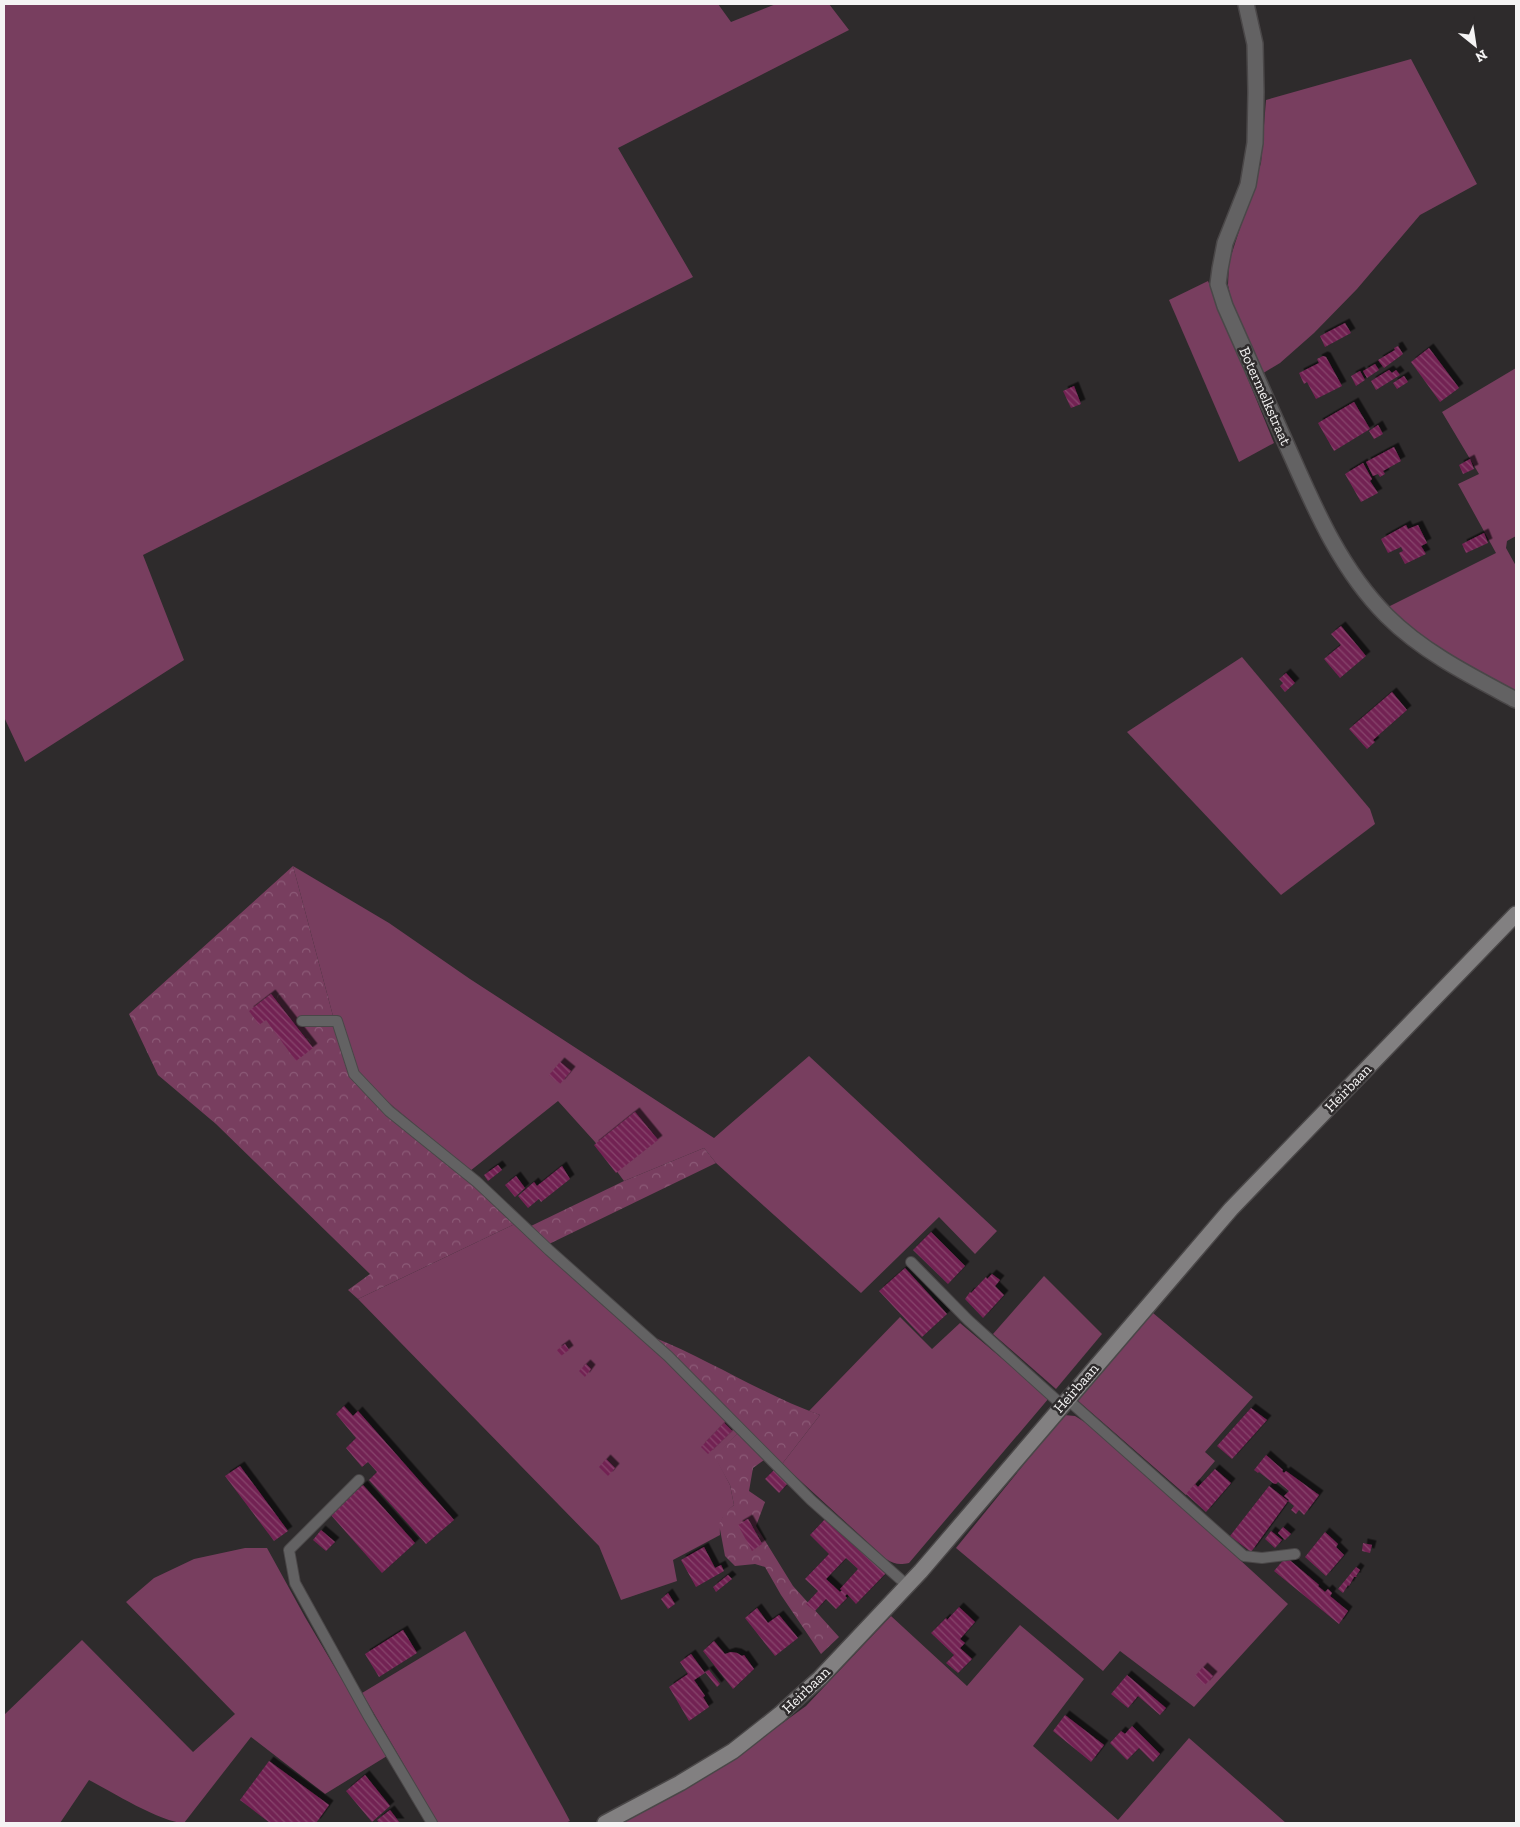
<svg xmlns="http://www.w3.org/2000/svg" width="1520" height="1827" font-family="'Zilla Slab',serif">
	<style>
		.grass { fill: #783e5f }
		.forest { fill: url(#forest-crowns) }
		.building { fill: url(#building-back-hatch); fill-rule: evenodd; filter: url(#shadow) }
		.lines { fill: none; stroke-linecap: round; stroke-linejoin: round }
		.lane-casing { stroke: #4a4748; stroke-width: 12 }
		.street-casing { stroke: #4a4748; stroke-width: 18 }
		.secondary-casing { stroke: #4a4748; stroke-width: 18 }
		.lane { stroke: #636263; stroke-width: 10 }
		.street { stroke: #636263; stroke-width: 15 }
		.secondary { stroke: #828081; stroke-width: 15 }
		.labels { text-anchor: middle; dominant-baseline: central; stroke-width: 5; stroke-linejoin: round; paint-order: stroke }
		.street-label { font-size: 15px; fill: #f5f4f4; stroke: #2e2b2c }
	</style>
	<defs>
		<pattern id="forest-crowns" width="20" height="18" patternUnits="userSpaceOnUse" patternTransform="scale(1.25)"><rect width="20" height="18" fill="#783e5f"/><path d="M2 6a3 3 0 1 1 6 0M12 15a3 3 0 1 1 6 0" fill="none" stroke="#8c5a77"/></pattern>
		<pattern id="building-back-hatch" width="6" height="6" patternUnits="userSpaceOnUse" patternTransform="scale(1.25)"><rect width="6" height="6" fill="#722353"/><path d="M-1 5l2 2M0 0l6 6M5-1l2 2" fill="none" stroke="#87446c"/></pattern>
		<filter id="shadow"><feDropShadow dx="4.5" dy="-4.5" stdDeviation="0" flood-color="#0009"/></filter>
	</defs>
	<rect width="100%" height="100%" fill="#2e2b2c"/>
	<!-- grass -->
	<g class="grass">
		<polygon points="4,4 718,4 731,22 776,4 829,4 849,30 618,148 693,277 143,555 184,660 25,762 4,717"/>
		<polygon points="1411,59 1477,184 1420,215 1357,289 1314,333 1280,363 1260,375 1232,304 1228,285 1229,262 1261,163 1266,100"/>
		<polygon points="1208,281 1274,443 1239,462 1169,300"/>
		<path d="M1516 368V536L1507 541 1506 548 1516 566V694C1471 670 1423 645 1388 607L1496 553 1458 484 1479 474 1442 412Z"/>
		<polygon points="1242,657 1370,809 1375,824 1281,895 1127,732"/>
		<polygon points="293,866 389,923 470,979 714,1138 809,1056 997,1231 975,1254 939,1217 861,1293 716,1163 704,1148 624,1181 595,1142 558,1101 470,1171 362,1080 333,1016"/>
		<path d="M523 1220 531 1226 742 1429 715 1456 730 1485 734 1505C723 1514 719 1521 720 1535L673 1560 677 1581 621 1600 599 1546 358 1299Z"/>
		<polygon points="1044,1276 1102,1334 1056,1389 993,1334"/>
		<polygon points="1153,1313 1253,1397 1205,1452 1215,1461 1186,1495 1076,1399"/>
		<path d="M900 1317 932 1349 960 1323 1049 1398 909 1563C899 1565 894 1564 886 1559L782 1464 820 1415 809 1411Z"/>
		<polygon points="1064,1415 1075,1416 1099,1431 1288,1604 1194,1707 1120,1651 1103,1671 956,1548"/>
		<path d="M245 1548H267L305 1617 387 1756 325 1794 251 1737 184 1823C162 1823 110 1791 89 1780L60 1823H4V1715L82 1640 193 1752 235 1714 126 1602 154 1578 194 1559Z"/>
		<polygon points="891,1616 967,1686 1020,1625 1084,1679 1033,1746 1118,1820 1189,1738 1286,1823 623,1823 685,1789 744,1751 806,1706"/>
		<polygon points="465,1631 562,1806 570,1821 565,1823 438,1823 362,1693"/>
	</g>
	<!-- forest -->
	<g class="forest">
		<polygon points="293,866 333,1016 362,1080 470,1171 523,1220 358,1299 348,1290 370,1274 216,1124 158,1075 129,1014"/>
		<polygon points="704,1148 716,1163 549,1244 531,1226 624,1181"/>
		<path d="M653 1337C710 1360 762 1394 820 1415L782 1464 771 1455 753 1468 749 1491 765 1502 756 1526 793 1586 839 1637 821 1654 781 1595 765 1567 755 1564 735 1566 725 1556 719 1524 725 1512 734 1505 730 1485 714 1456 742 1429Z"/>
	</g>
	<!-- building -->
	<g class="building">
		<polygon points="1345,323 1351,333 1325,347 1320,336"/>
		<polygon points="1398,346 1403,354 1384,368 1378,360 1395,350 1394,348"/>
		<polygon points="1429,348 1459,388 1440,402 1411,362"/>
		<polygon points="1323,356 1326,357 1342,386 1316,399 1307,382 1304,384 1299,373 1319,363 1317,359"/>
		<polygon points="1375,364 1379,370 1367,378 1363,371"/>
		<polygon points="1389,370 1392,373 1396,370 1400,375 1376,390 1371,381"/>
		<polygon points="1360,371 1365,380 1356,386 1351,376"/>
		<polygon points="1404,376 1408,382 1397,389 1393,383"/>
		<polygon points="1074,386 1081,404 1071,408 1063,391"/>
		<polygon points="1354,402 1370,429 1334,451 1318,423"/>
		<polygon points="1378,425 1383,434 1374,439 1369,431"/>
		<polygon points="1394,447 1401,461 1383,471 1385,474 1380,477 1378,474 1373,476 1366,462"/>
		<polygon points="1470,459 1474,469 1463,474 1459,465"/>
		<polygon points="1363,463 1372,479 1370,481 1378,493 1361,502 1345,474"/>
		<polygon points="1406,525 1408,529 1418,525 1427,543 1421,546 1426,554 1405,564 1399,553 1403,551 1401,547 1388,553 1381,539"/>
		<polygon points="1484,533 1488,543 1466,553 1462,544"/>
		<polygon points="1341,626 1366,656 1340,678 1324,659 1341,645 1331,634"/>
		<polygon points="1286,673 1295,683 1285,692 1280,686 1283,683 1279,679"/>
		<polygon points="1392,692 1407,710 1373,740 1375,742 1367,749 1349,729"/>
		<polygon points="271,994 313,1048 296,1061 266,1020 259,1025 249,1011"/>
		<polygon points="560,1062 571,1071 560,1084 549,1075"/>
		<polygon points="635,1112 658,1140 616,1173 594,1145"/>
		<polygon points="498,1165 502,1170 488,1181 484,1175"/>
		<polygon points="562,1166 570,1179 541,1202 539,1199 528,1208 518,1196 534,1182 537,1186"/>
		<polygon points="516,1176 525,1188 515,1197 505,1185"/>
		<polygon points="931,1232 965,1266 948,1284 913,1250"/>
		<polygon points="905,1268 947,1314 922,1337 879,1291"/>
		<polygon points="992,1274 1000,1280 995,1286 1004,1295 983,1318 965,1299 970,1292 971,1293 986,1277 987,1279"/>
		<polygon points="565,1344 569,1350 561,1356 557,1350"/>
		<polygon points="586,1364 591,1369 585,1377 579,1371"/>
		<polygon points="344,1406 353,1416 358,1411 454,1520 426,1544 369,1480 377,1472 368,1462 362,1467 346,1448 356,1438 336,1414"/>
		<polygon points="1251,1408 1267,1420 1232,1459 1217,1446"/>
		<polygon points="724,1423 732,1431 708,1454 701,1447"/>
		<polygon points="1266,1455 1283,1470 1282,1471 1284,1473 1286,1471 1319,1495 1304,1515 1299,1510 1296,1514 1291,1510 1294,1506 1288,1501 1251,1552 1230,1536 1269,1486 1288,1501 1289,1500 1284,1496 1289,1491 1278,1482 1276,1484 1273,1483 1259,1472 1258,1473 1254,1470"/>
		<polygon points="606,1459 615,1468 608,1476 599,1467"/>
		<polygon points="240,1466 288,1531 274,1541 225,1476"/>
		<polygon points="1215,1469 1231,1483 1206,1512 1186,1494 1195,1484 1198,1487"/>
		<polygon points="774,1470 788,1483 779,1493 765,1479"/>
		<polygon points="363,1485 415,1543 382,1573 330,1514"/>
		<path d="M826 1518 886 1573 856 1604 847 1594 845 1596 847 1598 836 1609 826 1599 815 1611 806 1604 818 1591 805 1579 829 1554 810 1535ZM846 1558 858 1569 840 1589 842 1590 840 1592 826 1579Z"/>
		<polygon points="748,1519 762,1544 752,1551 738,1525"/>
		<polygon points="1283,1527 1291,1534 1285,1540 1278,1533"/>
		<polygon points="321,1530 335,1542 326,1551 313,1540"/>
		<polygon points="1271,1531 1282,1540 1275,1548 1265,1539"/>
		<polygon points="1325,1532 1338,1544 1336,1547 1344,1555 1326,1576 1305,1557"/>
		<polygon points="1363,1543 1372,1545 1370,1553 1362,1551"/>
		<polygon points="704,1547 715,1568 721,1565 724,1571 696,1587 681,1560"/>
		<polygon points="1286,1557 1319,1585 1318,1586 1325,1592 1328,1589 1332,1593 1330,1596 1348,1611 1339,1624 1274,1571"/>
		<polygon points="1356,1567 1360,1570 1356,1576 1357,1577 1354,1577 1349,1586 1348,1585 1343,1593 1338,1589"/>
		<polygon points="728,1575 732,1579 716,1592 713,1587"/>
		<polygon points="668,1593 675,1604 668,1609 661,1599"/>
		<polygon points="959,1607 975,1622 960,1639 965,1643 960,1648 972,1659 958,1673 946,1663 954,1655 931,1633 946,1618 947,1620"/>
		<polygon points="757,1608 768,1623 779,1615 798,1638 775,1656 745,1618"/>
		<polygon points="403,1630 417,1653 379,1677 365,1654"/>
		<polygon points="714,1641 725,1654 731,1652 737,1653 742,1656 744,1655 754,1669 733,1689 703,1651"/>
		<polygon points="691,1654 705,1673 694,1680 705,1696 703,1697 709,1707 689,1721 669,1687 688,1674 680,1662"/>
		<polygon points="1203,1667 1213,1676 1205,1685 1195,1676"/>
		<polygon points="709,1670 720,1684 717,1687 705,1672"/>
		<polygon points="1127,1675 1166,1708 1160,1715 1138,1696 1128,1708 1111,1694"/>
		<polygon points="1065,1715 1104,1745 1091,1762 1053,1731"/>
		<polygon points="1132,1726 1160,1754 1153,1762 1139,1748 1127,1760 1110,1743 1121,1731 1125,1734"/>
		<polygon points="269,1761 329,1805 316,1823 270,1823 240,1800"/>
		<polygon points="365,1775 390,1806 372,1822 346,1791"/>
		<polygon points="390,1810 400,1823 379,1823 377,1820"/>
	</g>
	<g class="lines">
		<!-- lane casing -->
		<g class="lane-casing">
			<g id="lane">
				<polyline points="302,1021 337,1021 354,1074 389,1111 477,1182 549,1250 668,1356 811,1500 908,1586"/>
				<polyline points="911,1262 968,1320 1062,1405"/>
				<polyline points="1067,1399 1244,1556 1262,1558 1295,1554"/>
				<polyline points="359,1480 289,1550 295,1583 369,1717 432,1823"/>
			</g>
		</g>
		<!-- street casing -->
		<g class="street-casing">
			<path id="street" d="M1246 4 1255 44 1256 92 1255 143 1248 185 1225 243 1220 269 1218 284 1225 306C1246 353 1267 400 1288 448 1314 507 1340 569 1387 616 1423 652 1471 676 1516 700"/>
		</g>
		<!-- secondary casing -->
		<g class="secondary-casing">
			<polyline id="secondary" points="605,1823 680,1783 733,1751 780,1714 820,1678 921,1571 1231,1209 1516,914"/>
		</g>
		<!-- lane -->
		<use href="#lane" class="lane"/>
		<!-- street -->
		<use href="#street" class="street"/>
		<!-- secondary -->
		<use href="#secondary" class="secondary"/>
	</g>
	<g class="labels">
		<!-- street labels -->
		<g class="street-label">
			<text transform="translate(1265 396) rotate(66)">Botermelkstraat</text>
			<text transform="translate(1348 1088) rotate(-46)">Heirbaan</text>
			<text transform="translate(1076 1388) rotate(-49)">Heirbaan</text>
			<text transform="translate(806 1690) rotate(-44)">Heirbaan</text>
		</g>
	</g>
	<!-- border -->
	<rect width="1520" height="1827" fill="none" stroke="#f5f4f4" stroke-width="10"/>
	<!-- north arrow -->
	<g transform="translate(1475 45) rotate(150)" stroke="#2e2b2c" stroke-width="4" paint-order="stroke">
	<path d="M0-4L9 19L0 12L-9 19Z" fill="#f5f4f4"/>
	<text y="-8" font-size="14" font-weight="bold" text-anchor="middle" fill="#f5f4f4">N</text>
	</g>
</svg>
